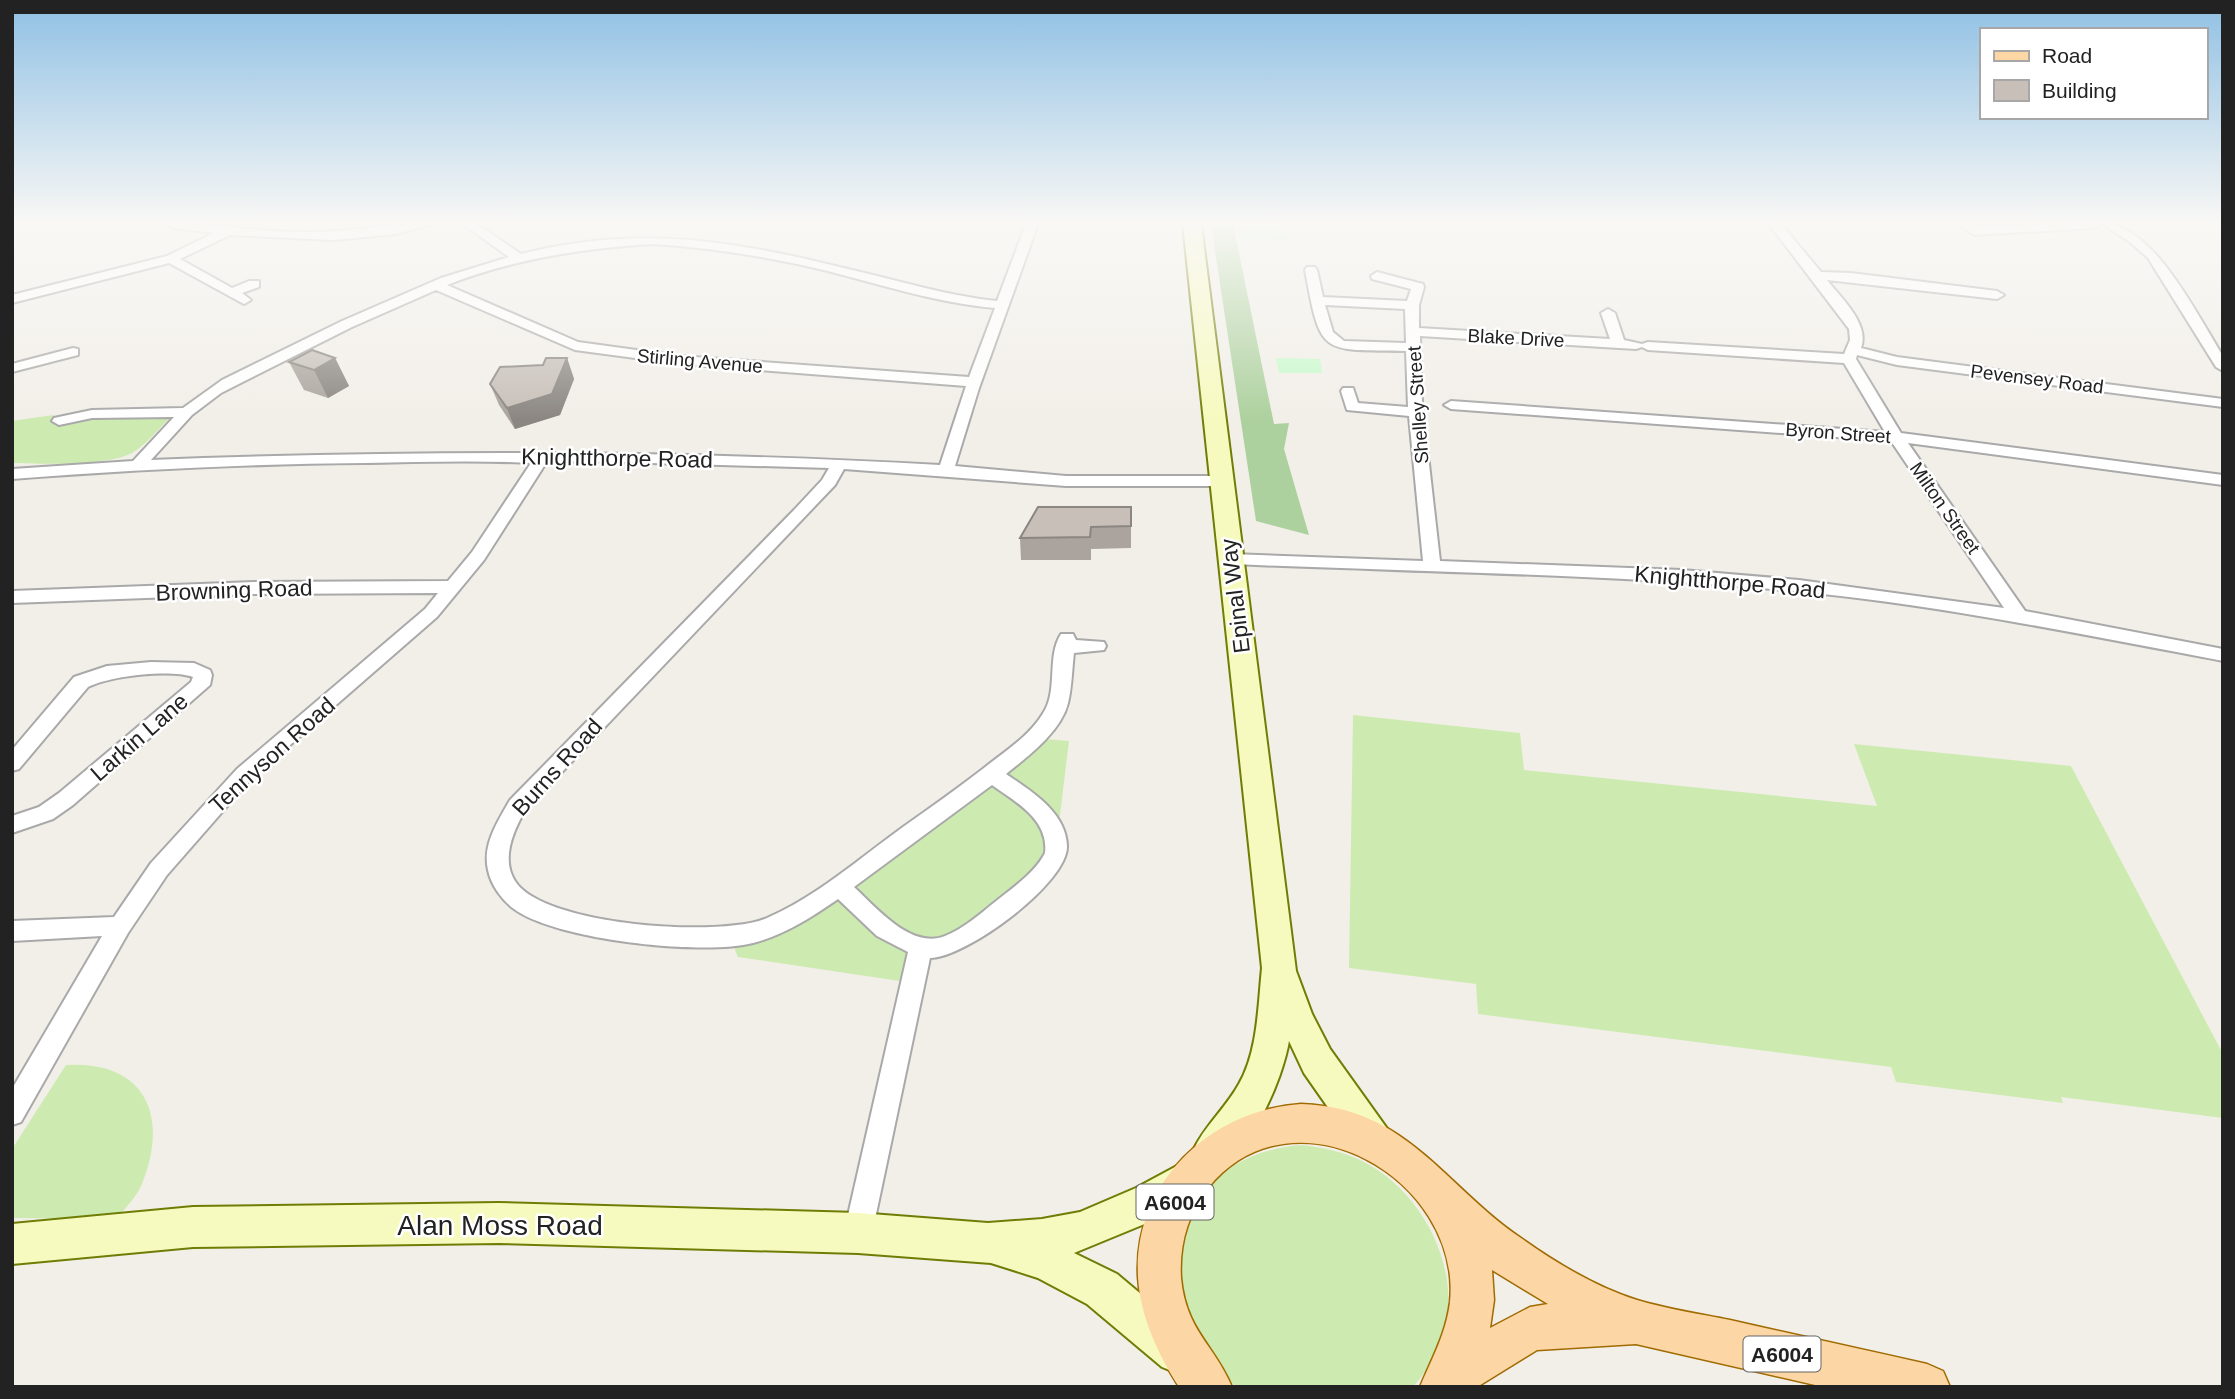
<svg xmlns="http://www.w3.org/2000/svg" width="2235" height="1399" font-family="Arial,sans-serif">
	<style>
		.grass { fill: #cdebb0 }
		.forest { fill: #add19e }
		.park { fill: #c8facc }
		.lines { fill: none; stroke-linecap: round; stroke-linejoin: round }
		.street-casing { stroke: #a9a9a9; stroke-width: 4 }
		.secondary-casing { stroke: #707d05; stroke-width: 4 }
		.primary-casing { stroke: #a06b00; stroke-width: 3 }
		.street { fill: #fff; fill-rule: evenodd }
		.secondary { fill: #f7fabf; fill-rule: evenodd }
		.primary { fill: #fcd6a4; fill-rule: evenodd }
		.wall { fill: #aba49e }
		.shaded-wall { fill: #8b8681 }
		.building { fill: #c7bfb8; stroke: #8b8681; stroke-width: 2 }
		.labels { text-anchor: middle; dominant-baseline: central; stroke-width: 5; stroke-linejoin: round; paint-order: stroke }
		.far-street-label { font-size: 19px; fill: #222; stroke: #fff }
		.shield { fill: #fff; stroke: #646464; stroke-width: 2 }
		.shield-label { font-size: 21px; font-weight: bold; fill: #222 }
		.street-label { font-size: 23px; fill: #222; stroke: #fff }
		.near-street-label { font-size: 28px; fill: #222; stroke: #fff }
	</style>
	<rect width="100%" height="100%" fill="#f2efe9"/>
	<!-- grass -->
	<g class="grass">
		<path d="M53 415 64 423 85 418 169 419C157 430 146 445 132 453 108 466 41 464 12 463V421Z"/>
		<polygon points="1353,715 1520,733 1524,770 1877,806 1854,744 2071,766 2223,1054 2223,1118 2061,1097 2063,1103 1896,1082 1891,1067 1478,1014 1476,984 1349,968"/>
		<polygon points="1034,738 1069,741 1055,856 975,931 921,947 913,983 738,957 730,938 775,926"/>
		<path d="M66 1065C145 1060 170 1116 142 1184 137 1196 125 1208 117 1219L12 1218V1149Z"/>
		<path d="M1301 1145C1319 1147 1336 1150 1353 1157 1421 1184 1467 1272 1441 1342 1435 1359 1425 1373 1413 1387H1237C1214 1369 1202 1348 1192 1321 1156 1230 1204 1153 1301 1145Z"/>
	</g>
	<!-- forest -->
	<polygon class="forest" points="1211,224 1233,224 1274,424 1289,423 1284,449 1309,535 1256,521"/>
	<!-- park -->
	<g class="park">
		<polygon points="1238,224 1280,224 1288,236 1286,242 1277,239 1240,239"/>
		<polygon points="1276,358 1320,359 1322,373 1279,373"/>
	</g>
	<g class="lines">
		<!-- street casing -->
		<g class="street-casing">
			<g id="street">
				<path d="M167 224C213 223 257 232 303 232 347 233 390 223 433 224L396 234 333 240 230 235 180 259 232 288 249 281H259V287L242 293 251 300 244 304 169 263 12 303V295L167 256 214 233 173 228Z"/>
				<path d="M463 224H477L521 254C640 224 735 241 852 270 900 281 948 296 997 301L1026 224H1038L979 388 955 466 1066 476H1222L1230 481 1222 486H1066L844 469 835 485 524 812C513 832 501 859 515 881 543 926 722 938 767 918 816 897 860 858 903 827 930 808 958 788 984 768 1004 752 1028 737 1042 715 1059 692 1046 657 1061 634H1073L1076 640 1104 642 1106 646 1104 650 1074 653C1072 669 1072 687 1068 703 1061 732 1027 757 1006 774 1031 791 1066 812 1067 846 1068 883 966 958 930 958L872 1233 868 1243 858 1247 848 1243 844 1233 908 952 877 936 838 899C812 917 784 935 753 943 703 956 556 940 514 909 502 900 491 885 488 870 482 845 498 821 510 800L794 510 822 480 829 468 580 461 546 463 484 560 437 617 251 779 167 875 128 933 21 1122 12 1125V1089L102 936 12 941V921L114 917 151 863 237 769 425 609 438 593 254 594 12 603V591L254 582 448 581 472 552 531 463C475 460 420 462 365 463 247 464 130 470 12 479V469L133 461 174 417 92 418 59 425 52 421 54 418 92 410 183 408 222 380 342 321 441 278 509 257ZM654 244C713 248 770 257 828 271 882 285 938 303 995 308L969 377 680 356 578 342 447 285C514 259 582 248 654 244ZM436 290 575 350 680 364 966 386 940 465C676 450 414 450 151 460L192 415 221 393 352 327ZM992 785C1016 802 1049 820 1045 853 1035 873 1011 889 995 902 980 914 963 929 945 936 911 950 876 907 854 887Z"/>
				<path d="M1769 224H1781L1821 272 1851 273 1997 291 2004 295 1997 299 1827 280C1841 298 1870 324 1861 348L1897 357 2223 399V407L1897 365 1857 355 1856 359 1901 433 2223 475V485L1908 443 2025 611 2223 649V661C2081 634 1939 605 1795 591 1608 574 1419 572 1231 564L1222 559 1231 554 1423 561 1409 416 1347 410 1341 391 1343 388H1353L1358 403 1408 407 1406 351C1321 349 1321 358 1305 270L1307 267H1315L1317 270 1323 297 1407 301 1411 289 1372 279 1371 276 1377 272 1423 284 1424 287 1419 305V328L1610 339 1601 313 1608 309 1615 313 1624 340 1642 344 1648 342 1844 354 1850 340 1849 329ZM1325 305 1405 309 1406 343 1344 341 1333 332ZM1420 336 1636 349 1642 347 1648 350 1844 363 1885 432 1451 401 1444 405 1451 409 1891 441 2004 608 1799 580 1682 570 1440 561 1422 402Z"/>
				<polygon points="1958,224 1972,224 1977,227 2101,224 2095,228 1974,235"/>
				<path d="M2103 224C2153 223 2198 317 2223 356V371L2216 367 2148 258 2130 242Z"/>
				<polygon points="73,348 78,349 78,355 12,372 12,364"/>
				<path d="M151 662 194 663 210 670 212 675 210 685 73 805 53 819 12 833V816L39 807 59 793 191 682 193 677C169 669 111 676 88 687L19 769 12 771V750L74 677 107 666Z"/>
			</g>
		</g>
		<!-- secondary casing -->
		<g class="secondary-casing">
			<g id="secondary">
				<path d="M1183 224H1201L1296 971 1312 1014 1330 1049 1388 1130 1394 1143 1388 1156 1375 1161 1362 1156 1304 1073 1289 1041C1282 1081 1251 1154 1212 1169L1199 1164 1193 1151C1204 1126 1226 1108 1239 1084 1258 1051 1258 1006 1262 968Z"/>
				<polygon points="1188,1160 1202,1166 1207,1179 1202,1192 1164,1216 1074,1253 1117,1274 1192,1337 1198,1352 1192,1367 1177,1373 1162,1367 1087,1304 1038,1278 991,1263 858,1253 499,1243 193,1247 12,1264 12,1224 193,1207 499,1203 858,1213 988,1223 1042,1219 1080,1212 1136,1188"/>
			</g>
		</g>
		<!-- primary casing -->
		<g class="primary-casing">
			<path id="primary" d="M1301 1104C1407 1107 1444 1186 1521 1238 1556 1263 1596 1287 1637 1300 1667 1309 1700 1314 1730 1320 1796 1335 1861 1349 1927 1364L1943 1371 1950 1387H1824L1636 1344 1537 1350 1477 1387H1420C1432 1358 1446 1334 1450 1302 1462 1179 1294 1082 1208 1188 1188 1214 1179 1245 1181 1278 1186 1331 1214 1344 1232 1387H1179C1158 1354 1140 1316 1138 1277 1133 1183 1210 1110 1301 1104ZM1492 1270 1548 1304 1530 1307 1490 1328 1494 1300Z"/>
		</g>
		<!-- street -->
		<use href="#street" class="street"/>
		<!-- secondary -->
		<use href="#secondary" class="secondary"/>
		<!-- primary -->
		<use href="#primary" class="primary"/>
	</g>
	<!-- wall -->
	<g class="wall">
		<polygon points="335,358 349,386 328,398 304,390 289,362"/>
		<polygon points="567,358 574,379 560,415 515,429 499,405 490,384 543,365"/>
		<polygon points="1038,507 1131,526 1131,548 1091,549 1091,560 1021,560 1020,538"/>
	</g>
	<!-- shaded-wall -->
	<g class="shaded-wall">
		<polygon points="335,358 349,386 328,398 314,370"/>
		<polygon points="567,358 574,379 560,415 515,429 507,408"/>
	</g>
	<!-- building -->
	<g class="building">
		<polygon points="312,350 335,358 314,370 289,362"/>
		<polygon points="546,358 567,358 552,394 507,408 490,384 500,367 543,365"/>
		<polygon points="1038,507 1131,507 1131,526 1091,527 1090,537 1020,538"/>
	</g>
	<!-- sky -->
	<linearGradient id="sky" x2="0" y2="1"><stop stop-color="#8fc0e4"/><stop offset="0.53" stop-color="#f9f8f5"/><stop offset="1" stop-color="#f9f8f5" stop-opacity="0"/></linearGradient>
	<rect width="2235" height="420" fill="url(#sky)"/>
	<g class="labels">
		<!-- far-street labels -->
		<g class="far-street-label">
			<text transform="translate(1516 338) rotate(3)">Blake Drive</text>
			<text transform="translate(700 361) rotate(5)">Stirling Avenue</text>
			<text transform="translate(2037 379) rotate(7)">Pevensey Road</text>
			<text transform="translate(1418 405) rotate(-94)">Shelley Street</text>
			<text transform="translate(1838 433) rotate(4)">Byron Street</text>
			<text transform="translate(1945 508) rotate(55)">Milton Street</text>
		</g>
		<!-- shield labels -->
		<g class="shield">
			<rect x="1136.5" y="1184.5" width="77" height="35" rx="5"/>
			<rect x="1743.5" y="1336.5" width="77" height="35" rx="5"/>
		</g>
		<g class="shield-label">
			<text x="1175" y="1202">A6004</text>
			<text x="1782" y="1354">A6004</text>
		</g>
		<!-- street labels -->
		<g class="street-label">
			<text transform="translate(617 458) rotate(1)">Knightthorpe Road</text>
			<text transform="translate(1730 582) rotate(5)">Knightthorpe Road</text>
			<text transform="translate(234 590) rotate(-2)">Browning Road</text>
			<text transform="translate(1235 596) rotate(-97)">Epinal Way</text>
			<text transform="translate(139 737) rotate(-41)">Larkin Lane</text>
			<text transform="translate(272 755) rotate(-42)">Tennyson Road</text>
			<text transform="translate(557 767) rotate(-48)">Burns Road</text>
		</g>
		<!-- near-street labels -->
		<g class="near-street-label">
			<text x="500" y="1225">Alan Moss Road</text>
		</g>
	</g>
	<!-- border -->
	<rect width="2235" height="1399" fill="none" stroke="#222222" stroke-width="28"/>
	<!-- legend -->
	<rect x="1980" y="28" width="228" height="91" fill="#ffffff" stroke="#a7a7a7" stroke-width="2"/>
	<rect x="1994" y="51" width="35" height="10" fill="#fcd6a4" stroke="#a7a7a7" stroke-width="2"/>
	<text x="2042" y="63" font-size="21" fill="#222222">Road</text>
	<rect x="1994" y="80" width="35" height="21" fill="#c7bfb8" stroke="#a7a7a7" stroke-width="2"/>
	<text x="2042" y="98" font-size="21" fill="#222222">Building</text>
</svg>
